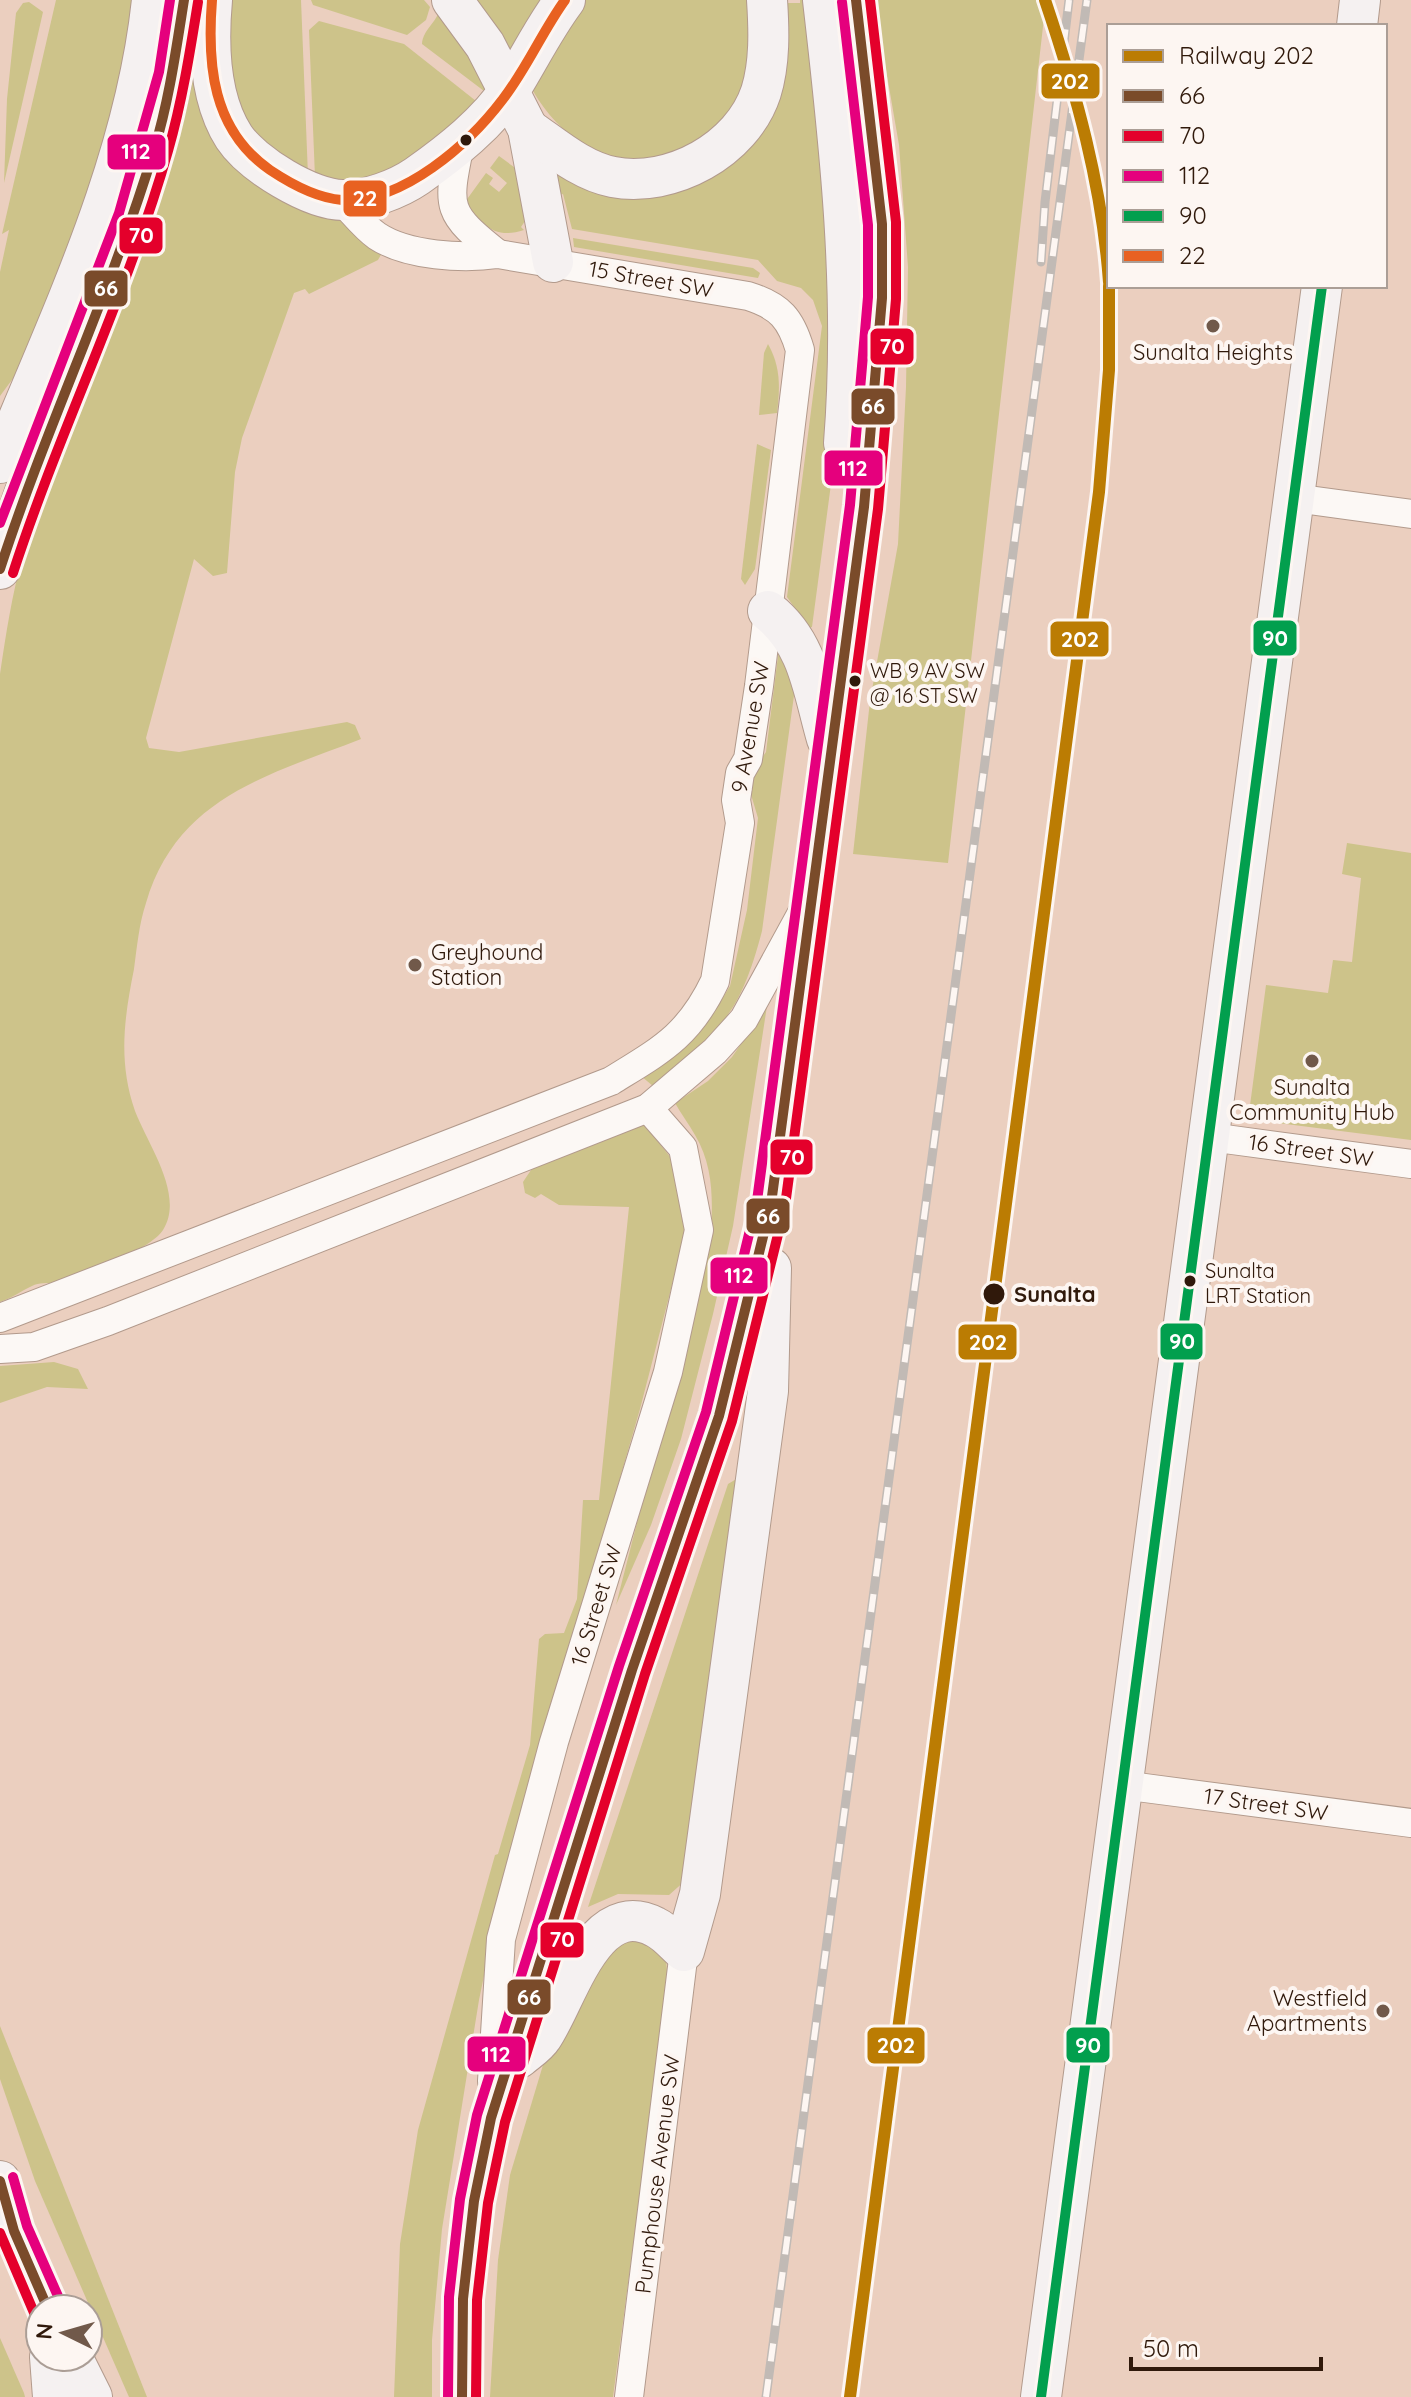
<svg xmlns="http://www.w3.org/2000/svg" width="1411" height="2397" font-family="Quicksand,sans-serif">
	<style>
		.green { fill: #cdc38a }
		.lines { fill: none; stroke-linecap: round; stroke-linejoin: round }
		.street-casing { stroke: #b29a8c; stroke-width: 30 }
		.secondary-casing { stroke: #b29a8c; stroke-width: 42 }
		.street { stroke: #fcf8f5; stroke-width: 28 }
		.secondary { stroke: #f5f1f1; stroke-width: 40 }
		.rail-casing { stroke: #c1bab5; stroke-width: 9 }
		.rail { stroke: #fdf6f2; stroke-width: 6; stroke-dasharray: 18; stroke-linecap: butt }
		.bus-1-casing { stroke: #fdf6f2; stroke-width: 16 }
		.bus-2-casing { stroke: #fdf6f2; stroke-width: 16 }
		.bus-3-casing { stroke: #fdf6f2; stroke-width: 16 }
		.bus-4-casing { stroke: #fdf6f2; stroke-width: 16 }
		.bus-5-casing { stroke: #fdf6f2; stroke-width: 16 }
		.bus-1 { stroke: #7a4b2a; stroke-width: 10 }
		.bus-2 { stroke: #e4002b; stroke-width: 10 }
		.bus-3 { stroke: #e5007d; stroke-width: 10 }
		.bus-4 { stroke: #029f4e; stroke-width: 10 }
		.bus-5 { stroke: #e86121; stroke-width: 10 }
		.rail-1-casing { stroke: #fdf6f2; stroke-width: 18 }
		.rail-1 { stroke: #bb7c03; stroke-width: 12 }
		.bus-dot { fill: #30190b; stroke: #fdf6f2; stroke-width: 3 }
		.poi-dot { fill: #71594a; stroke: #fdf6f2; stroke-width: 3 }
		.labels { text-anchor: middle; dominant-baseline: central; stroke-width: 8; stroke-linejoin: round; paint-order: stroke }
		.bus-label { font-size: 20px; fill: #30190b; stroke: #fdf6f2; text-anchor: start }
		.street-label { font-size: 22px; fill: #30190b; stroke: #fdf6f2 }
		.poi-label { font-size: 22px; fill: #30190b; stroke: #fdf6f2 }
		.stop-label { font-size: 22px; font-weight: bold; fill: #30190b; stroke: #fdf6f2; text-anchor: start }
		.line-badge { stroke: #fdf6f2; stroke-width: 3 }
		.badge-label { font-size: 22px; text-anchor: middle; font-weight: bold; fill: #fff }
	</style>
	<rect width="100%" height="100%" fill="#ebcfbf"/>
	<!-- green -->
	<g class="green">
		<polygon points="56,0 144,0 125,109 17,373 0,396 0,272 9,230 2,234"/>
		<polygon points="224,0 301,0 308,176 264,147 232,98"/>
		<polygon points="311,0 424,0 430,7 426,20 407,35 313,5"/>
		<polygon points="470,0 548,0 509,53"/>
		<path d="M583 0H754C754 20 758 63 751 80 707 183 589 188 533 91L538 69Z"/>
		<polygon points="800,0 811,0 837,410 833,469 812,627 809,628 787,597 822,326 813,300 801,288 777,281 758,260 572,229 563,194 556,196 556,174 573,183 722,168 780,3 800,3"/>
		<polygon points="874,0 1046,0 948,863 853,854 870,701 898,544 906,387 908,267 899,145"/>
		<polygon points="29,2 43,12 4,183 7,99 16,13 23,3"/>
		<path d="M440 8 492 81 484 91 422 44C423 29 437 23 440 8Z"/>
		<polygon points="319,21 404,44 476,101 408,167 348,183 315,177 309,30"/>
		<path d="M193 69 201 89 333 215 382 253 378 260 309 294 305 289 294 293 242 438 235 472 227 573 213 576 194 559 146 738 149 748 179 752 347 722 355 725 361 739C269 775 177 797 146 903 139 924 137 947 134 969 124 1019 118 1062 135 1111 148 1145 185 1195 163 1230 149 1252 81 1273 55 1282 48 1284 39 1282 32 1286 21 1291 12 1298 0 1302V674C6 634 12 594 23 555 72 390 160 239 193 69Z"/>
		<path d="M499 156 518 170 527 218 521 227 524 230C495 240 480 224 465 202L486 173 493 178 489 184 499 192 507 183 490 168Z"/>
		<polygon points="573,238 753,268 760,273 758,278 574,247"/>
		<path d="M768 344C781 367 780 388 777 413L759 415 764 353Z"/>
		<polygon points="757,444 771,450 755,569 745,585 741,579"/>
		<path d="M780 640 798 666 762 931C739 1018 720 1030 653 1086L641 1076 682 1049 710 1018 730 986 747 910 758 818 749 788 752 772 766 752Z"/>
		<polygon points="1347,843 1411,853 1411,1140 1262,1121 1249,1113 1266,985 1328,993 1333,960 1352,962 1361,878 1342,874"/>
		<path d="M767 1006 733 1226 713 1314 681 1439 651 1525 616 1605 711 1233C713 1198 713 1165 695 1135 689 1124 681 1114 675 1103L708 1081 732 1057Z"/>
		<polygon points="644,1124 675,1163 686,1231 640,1409 504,1879 479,2000 442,2229 432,2340 432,2397 394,2397 400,2244 418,2130 495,1855 498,1854 530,1745 539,1639 545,1634 564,1633 577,1599 583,1500 599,1500 629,1207 559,1205 541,1194 535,1198 525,1193 523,1182 531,1170 543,1162"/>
		<polygon points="54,1362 78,1369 88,1389 47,1387 0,1403 0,1366"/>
		<polygon points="738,1478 686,1880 669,1895 618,1894 588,1907 728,1484"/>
		<polygon points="639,1932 666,1960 668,1982 613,2397 490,2397 498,2260 510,2175 546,2055 589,1968"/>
		<polygon points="0,2026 147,2397 129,2397 35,2181 0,2079"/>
		<polygon points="0,2338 24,2393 25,2397 0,2397"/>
	</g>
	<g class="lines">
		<!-- street casing -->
		<g class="street-casing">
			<g id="street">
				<path d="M460 144C447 208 445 212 498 254"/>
				<polyline points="1294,498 1411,514"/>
				<polyline points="1210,1137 1411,1164"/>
				<path d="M0 1318 611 1081C661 1050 689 1036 715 981L740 823 736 800 740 773 748 759 759 686 800 350C791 319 780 306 748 296L498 254C463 259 407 256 377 236 364 227 352 211 341 200"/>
				<polyline points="0,1349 34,1347 108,1321 648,1108 715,1051 744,1019 803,911"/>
				<polyline points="1122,1785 1411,1823"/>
				<polyline points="492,2081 501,1939 554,1742 668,1372 699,1230 683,1148 648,1108"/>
				<polyline points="629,2397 684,1951"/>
			</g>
		</g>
		<!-- secondary casing -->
		<g class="secondary-casing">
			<g id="secondary">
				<path d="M212 0C208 44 209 98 234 137 252 164 311 200 343 200 367 201 398 189 417 176 451 152 488 123 511 88 529 59 544 28 565 0"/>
				<polyline points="452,0 485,45 528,129 553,262"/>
				<path d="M823 0C840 147 856 294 844 443"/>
				<polyline points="1357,26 1360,0"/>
				<path d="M528 129C553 146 581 171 613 177 671 188 742 150 761 92 770 63 769 30 767 0"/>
				<path d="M0 463C61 314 135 162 152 0"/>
				<path d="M0 569C55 378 165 201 184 0"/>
				<path d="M768 611C809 643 813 691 827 739"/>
				<path d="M519 2058C527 2051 537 2045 542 2037 567 2001 593 1895 655 1927 666 1932 675 1943 684 1951L700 1894 768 1391 771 1268"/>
				<polyline points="0,2181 14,2231 48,2309"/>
				<polyline points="50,2357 53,2397"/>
				<polyline points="72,2357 92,2397"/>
				<polyline points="462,2397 463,2299 474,2201 491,2118 632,1670 719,1416 771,1204 864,507 882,298 882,224 856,0"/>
				<polyline points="1041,2397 1322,286"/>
			</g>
		</g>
		<!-- street -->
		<use href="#street" class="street"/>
		<!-- secondary -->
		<use href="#secondary" class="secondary"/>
		<!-- rail casing -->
		<g class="rail-casing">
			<g id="rail">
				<polyline points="1041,262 1045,202 1069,0"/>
				<polyline points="766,2397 1087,0"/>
			</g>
		</g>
		<!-- rail -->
		<use href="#rail" class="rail"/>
		<!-- bus-1 casing -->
		<g class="bus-1-casing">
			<g id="bus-1">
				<path d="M0 569C46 427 111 292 154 150 169 101 176 50 184 0"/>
				<polyline points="0,2181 14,2231 48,2309"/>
				<polyline points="462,2397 463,2299 474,2201 491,2118 632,1670 719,1416 771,1204 864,507 882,298 882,224 856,0"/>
			</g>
		</g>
		<!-- bus-2 casing -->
		<g class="bus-2-casing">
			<g id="bus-2">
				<path d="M13 573C59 431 127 295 168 151 182 102 190 52 198 2"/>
				<polyline points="0,2233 35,2315"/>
				<polyline points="476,2397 477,2300 488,2203 505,2122 645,1674 732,1421 785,1206 878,509 896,299 896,222 870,0"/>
			</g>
		</g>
		<!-- bus-3 casing -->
		<g class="bus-3-casing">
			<g id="bus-3">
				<polyline points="0,523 119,213 159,72 170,0"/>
				<polyline points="13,2177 27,2226 61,2303"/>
				<polyline points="448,2397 449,2297 460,2199 477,2115 619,1666 706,1412 757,1201 850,505 868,297 868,225 842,2"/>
			</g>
		</g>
		<!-- bus-4 casing -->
		<g class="bus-4-casing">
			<polyline id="bus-4" points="1041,2397 1322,286"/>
		</g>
		<!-- bus-5 casing -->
		<g class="bus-5-casing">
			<path id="bus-5" d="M212 0C207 64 212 130 270 170 291 184 316 198 342 200 403 203 469 144 503 99 527 68 542 32 565 0"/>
		</g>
		<!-- bus-1 -->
		<use href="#bus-1" class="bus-1"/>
		<!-- bus-2 -->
		<use href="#bus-2" class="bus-2"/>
		<!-- bus-3 -->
		<use href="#bus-3" class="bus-3"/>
		<!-- bus-4 -->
		<use href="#bus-4" class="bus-4"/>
		<!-- bus-5 -->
		<use href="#bus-5" class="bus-5"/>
		<!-- rail-1 casing -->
		<g class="rail-1-casing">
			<g id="rail-1">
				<path d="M1045 0C1076 92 1102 185 1109 282"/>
				<polyline points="850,2397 1099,492 1109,370 1109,286"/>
			</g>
		</g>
		<!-- rail-1 -->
		<use href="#rail-1" class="rail-1"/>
	</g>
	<!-- markers -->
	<g class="bus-dot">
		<circle cx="466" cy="140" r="7"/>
		<circle cx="855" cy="681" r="7"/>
		<circle cx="1190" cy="1281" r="7"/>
		<circle cx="994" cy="1294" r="12"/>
	</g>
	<g class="poi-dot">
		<circle cx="1213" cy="326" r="8"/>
		<circle cx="415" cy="965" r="8"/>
		<circle cx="1312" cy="1061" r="8"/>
		<circle cx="1383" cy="2011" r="8"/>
	</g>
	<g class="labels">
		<!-- bus labels -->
		<g class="bus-label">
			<text x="870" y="670">WB 9 AV SW<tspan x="870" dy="25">@ 16 ST SW</tspan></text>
			<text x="1205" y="1270">Sunalta<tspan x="1205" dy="25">LRT Station</tspan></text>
		</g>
		<!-- street labels -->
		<g class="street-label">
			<text transform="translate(651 279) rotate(10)">15 Street SW</text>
			<text transform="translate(750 727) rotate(-80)">9 Avenue SW</text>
			<text transform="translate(1311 1150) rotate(8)">16 Street SW</text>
			<text transform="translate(596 1605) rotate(-73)">16 Street SW</text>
			<text transform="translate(1266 1804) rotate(8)">17 Street SW</text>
			<text transform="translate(657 2174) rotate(-83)">Pumphouse Avenue SW</text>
		</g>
		<!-- poi labels -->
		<g class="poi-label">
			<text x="1213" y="352">Sunalta Heights</text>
			<text x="431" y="952" text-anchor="start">Greyhound<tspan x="431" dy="25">Station</tspan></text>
			<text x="1312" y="1087">Sunalta<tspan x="1312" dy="25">Community Hub</tspan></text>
			<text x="1367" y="1998" text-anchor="end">Westfield<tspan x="1367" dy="25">Apartments</tspan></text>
		</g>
		<!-- stop labels -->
		<g class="stop-label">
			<text x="1014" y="1294">Sunalta</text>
		</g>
	</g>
	<g class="line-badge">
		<rect x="1040" y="62" width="61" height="38" rx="8" fill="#bb7c03"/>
		<rect x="106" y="133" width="61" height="38" rx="8" fill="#e5007d"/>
		<rect x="342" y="179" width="46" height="39" rx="8" fill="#e86121"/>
		<rect x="118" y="216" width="46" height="39" rx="8" fill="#e4002b"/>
		<rect x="83" y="269" width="46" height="39" rx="8" fill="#7a4b2a"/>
		<rect x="869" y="327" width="46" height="39" rx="8" fill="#e4002b"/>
		<rect x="850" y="387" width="46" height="39" rx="8" fill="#7a4b2a"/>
		<rect x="823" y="449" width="61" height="38" rx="8" fill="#e5007d"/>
		<rect x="1252" y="619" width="46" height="38" rx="8" fill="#029f4e"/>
		<rect x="1049" y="620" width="61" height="38" rx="8" fill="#bb7c03"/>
		<rect x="769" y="1138" width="45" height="38" rx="8" fill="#e4002b"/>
		<rect x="745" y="1197" width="46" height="38" rx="8" fill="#7a4b2a"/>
		<rect x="709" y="1256" width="60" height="39" rx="8" fill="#e5007d"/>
		<rect x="1159" y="1322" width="45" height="39" rx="8" fill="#029f4e"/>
		<rect x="957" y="1323" width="61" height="38" rx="8" fill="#bb7c03"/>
		<rect x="539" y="1921" width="46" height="38" rx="8" fill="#e4002b"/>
		<rect x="506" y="1978" width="46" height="38" rx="8" fill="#7a4b2a"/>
		<rect x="1065" y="2026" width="46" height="38" rx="8" fill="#029f4e"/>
		<rect x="866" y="2026" width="60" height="39" rx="8" fill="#bb7c03"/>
		<rect x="466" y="2035" width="61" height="38" rx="8" fill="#e5007d"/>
	</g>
	<g class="badge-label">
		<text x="1070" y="89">202</text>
		<text x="136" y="159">112</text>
		<text x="365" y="206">22</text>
		<text x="141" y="243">70</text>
		<text x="106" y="296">66</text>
		<text x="892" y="354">70</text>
		<text x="873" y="414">66</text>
		<text x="853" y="476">112</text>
		<text x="1275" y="646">90</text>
		<text x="1080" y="647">202</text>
		<text x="792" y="1165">70</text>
		<text x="768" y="1224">66</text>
		<text x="739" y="1283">112</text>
		<text x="1182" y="1349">90</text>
		<text x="988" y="1350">202</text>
		<text x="562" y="1947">70</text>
		<text x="529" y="2005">66</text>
		<text x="1088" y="2053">90</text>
		<text x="896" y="2053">202</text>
		<text x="496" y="2062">112</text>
	</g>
	<!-- legend -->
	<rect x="1107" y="24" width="280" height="264" fill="#fdf6f2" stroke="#ab9e96" stroke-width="2"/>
	<rect x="1123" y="50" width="40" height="12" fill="#bb7c03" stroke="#ab9e96" stroke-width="2"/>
	<text x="1179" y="64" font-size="24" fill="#30190b">Railway 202</text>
	<rect x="1123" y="90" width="40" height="12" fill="#7a4b2a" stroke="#ab9e96" stroke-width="2"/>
	<text x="1179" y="104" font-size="24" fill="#30190b">66</text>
	<rect x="1123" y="130" width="40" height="12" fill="#e4002b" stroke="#ab9e96" stroke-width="2"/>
	<text x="1179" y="144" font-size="24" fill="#30190b">70</text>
	<rect x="1123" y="170" width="40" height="12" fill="#e5007d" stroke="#ab9e96" stroke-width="2"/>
	<text x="1179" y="184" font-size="24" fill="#30190b">112</text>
	<rect x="1123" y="210" width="40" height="12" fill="#029f4e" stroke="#ab9e96" stroke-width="2"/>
	<text x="1179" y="224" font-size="24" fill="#30190b">90</text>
	<rect x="1123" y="250" width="40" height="12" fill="#e86121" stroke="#ab9e96" stroke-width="2"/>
	<text x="1179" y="264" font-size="24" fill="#30190b">22</text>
	<!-- north arrow -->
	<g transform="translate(64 2333) rotate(275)"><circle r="38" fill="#fdf6f2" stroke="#ab9e96" stroke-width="2"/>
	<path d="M0-6L14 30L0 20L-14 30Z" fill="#71594a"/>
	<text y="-12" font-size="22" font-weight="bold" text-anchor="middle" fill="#30190b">N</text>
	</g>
	<!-- scale -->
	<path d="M1131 2357v12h190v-12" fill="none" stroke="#30190b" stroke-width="4"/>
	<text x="1143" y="2357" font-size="24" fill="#30190b" stroke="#fdf6f2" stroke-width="6" paint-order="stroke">50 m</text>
</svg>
